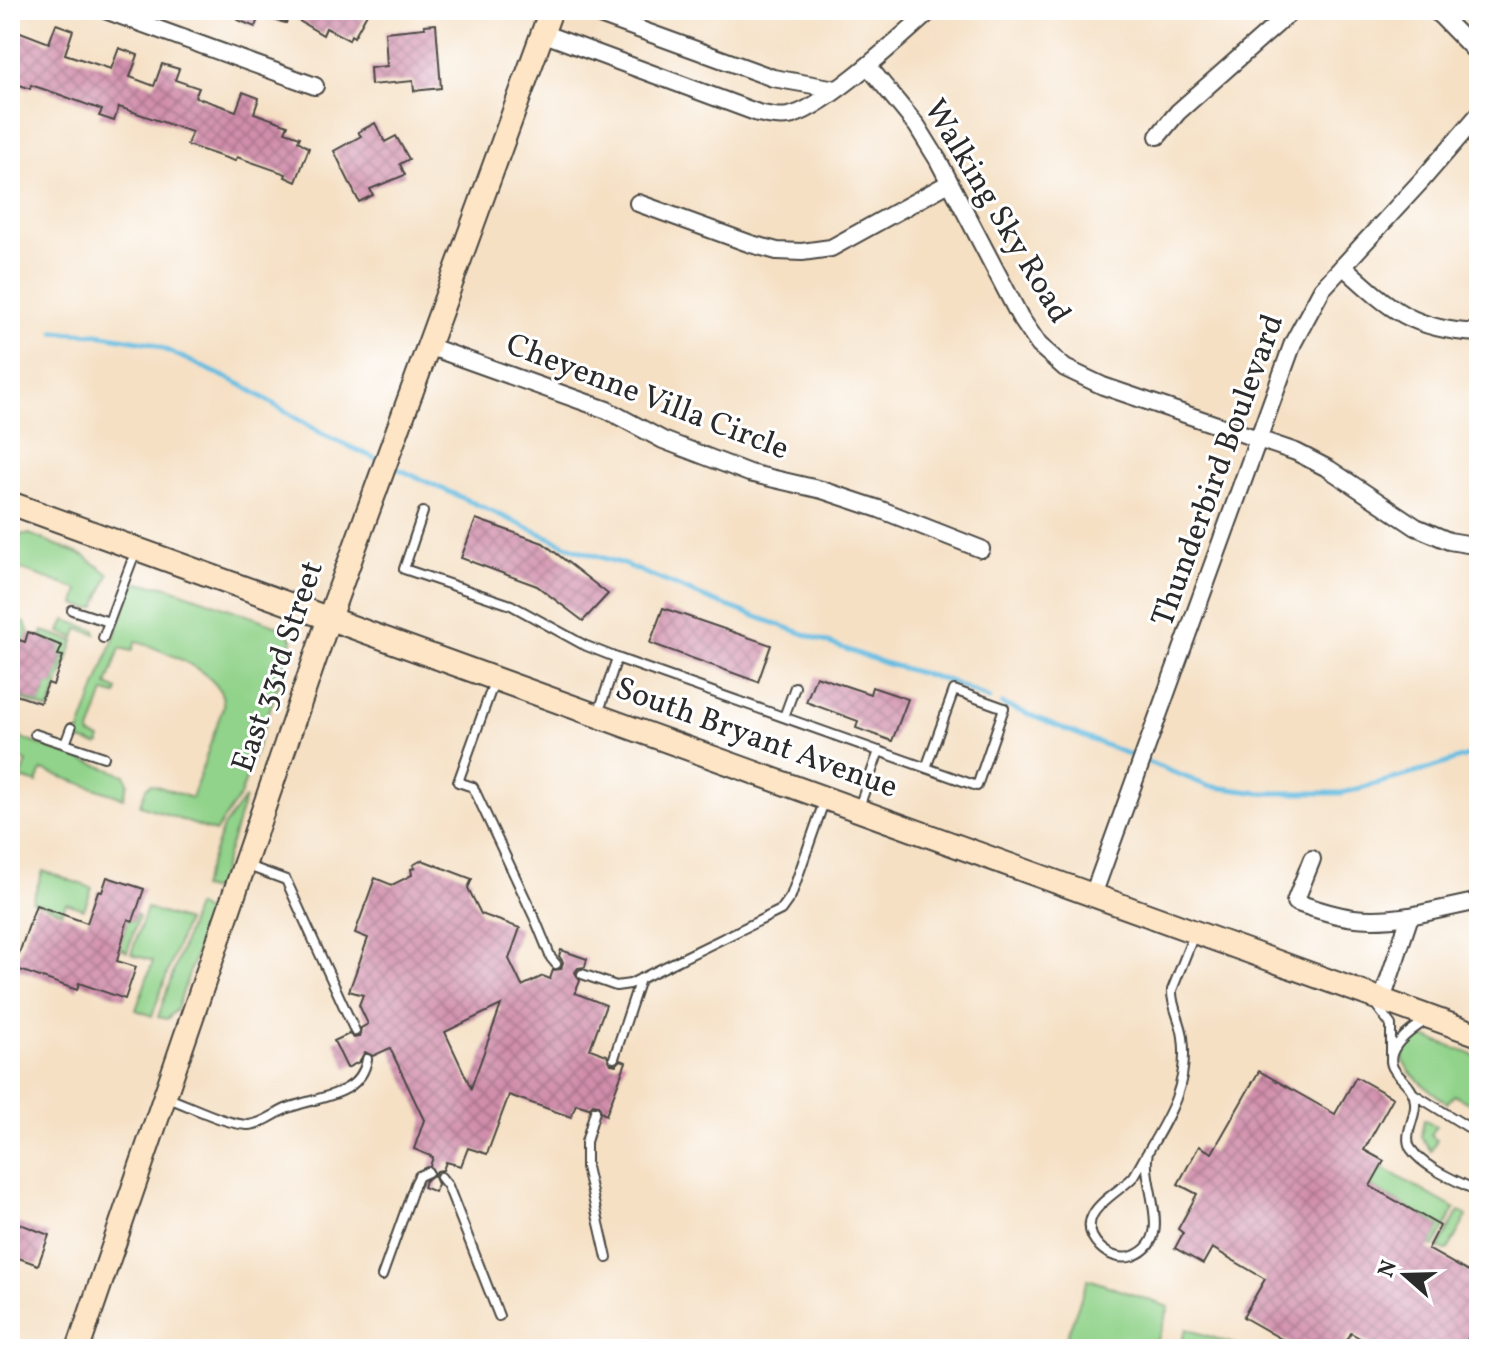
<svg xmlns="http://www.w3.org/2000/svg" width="1489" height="1359" font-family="Vollkorn,serif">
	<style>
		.grass { fill: #91d38a; stroke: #5e7f5a; stroke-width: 2 }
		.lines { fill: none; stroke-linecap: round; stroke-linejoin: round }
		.stream { stroke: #64bce1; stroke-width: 5 }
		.building { fill: url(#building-cross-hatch); fill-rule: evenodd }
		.lane-casing { stroke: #494642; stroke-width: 12 }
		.street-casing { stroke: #494642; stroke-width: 20 }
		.secondary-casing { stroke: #494642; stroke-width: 26 }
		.lane { stroke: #fff; stroke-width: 8 }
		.street { stroke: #fff; stroke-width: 16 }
		.secondary { stroke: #fee5c5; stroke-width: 22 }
		.labels { text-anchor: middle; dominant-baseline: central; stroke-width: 6; stroke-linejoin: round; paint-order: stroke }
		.street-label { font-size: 32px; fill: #2b2b2b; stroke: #fff }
	</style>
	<defs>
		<pattern id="building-cross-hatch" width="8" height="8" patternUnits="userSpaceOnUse" patternTransform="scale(2)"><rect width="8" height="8" fill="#d18eac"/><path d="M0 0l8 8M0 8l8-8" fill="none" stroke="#aa748c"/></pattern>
	</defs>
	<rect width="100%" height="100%" fill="#fff"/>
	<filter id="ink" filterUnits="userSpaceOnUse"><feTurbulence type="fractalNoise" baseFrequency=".0125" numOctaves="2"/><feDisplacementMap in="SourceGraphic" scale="16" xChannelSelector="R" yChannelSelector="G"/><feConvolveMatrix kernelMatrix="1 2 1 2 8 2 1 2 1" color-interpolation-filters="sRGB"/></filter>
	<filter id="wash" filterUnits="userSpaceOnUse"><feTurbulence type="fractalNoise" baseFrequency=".006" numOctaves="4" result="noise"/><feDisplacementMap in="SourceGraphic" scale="32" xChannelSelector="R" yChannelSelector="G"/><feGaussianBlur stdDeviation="1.8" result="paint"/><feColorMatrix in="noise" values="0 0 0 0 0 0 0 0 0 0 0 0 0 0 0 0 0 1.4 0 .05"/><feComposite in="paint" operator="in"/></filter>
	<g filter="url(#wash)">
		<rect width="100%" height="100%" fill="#f5e0c4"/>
		<!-- grass -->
		<g class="grass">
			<polygon points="29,534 84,556 109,574 96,607 90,609 75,604 79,590 10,565 10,535"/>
			<path d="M134 583 165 586 281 627 292 638 291 648 240 796 215 832 140 805 146 788 151 784 192 798 223 707C228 674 161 650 136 641L132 651 120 648 107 685 118 690 116 695 104 692 89 735 100 739V744L97 745 77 739Z"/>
			<polygon points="10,618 25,623 29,633 25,642 10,637"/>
			<polygon points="65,620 95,630 96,634 78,629 75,638 60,632"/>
			<polygon points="43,631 74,641 49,710 10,695 10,693 40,703 48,683 53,684 63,657 58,655 61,646 41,637"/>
			<polygon points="10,734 125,775 128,783 123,798 42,770 37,783 21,778 27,762 10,756"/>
			<polygon points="245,798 217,887 209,890 201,888 223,827"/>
			<polygon points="43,871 92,888 84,909 66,903 62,912 32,901"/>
			<polygon points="196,906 206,912 207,920 177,1009 167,1019 158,1017"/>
			<polygon points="147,908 186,921 152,1016 136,1010 153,961 131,954"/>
			<polygon points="135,914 139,916 127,952 119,947 128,919 133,921"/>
			<path d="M1417 1038H1427L1479 1057V1109L1454 1095 1447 1103C1429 1088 1394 1070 1405 1044L1408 1046Z"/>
			<polygon points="1424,1119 1436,1126 1431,1136 1437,1140 1431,1151 1421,1136"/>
			<polygon points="1381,1167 1455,1209 1434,1247 1430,1245 1440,1226 1366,1184"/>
			<polygon points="1459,1211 1467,1216 1448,1250 1438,1249"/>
			<polygon points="1088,1279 1169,1307 1154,1349 1062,1349"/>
			<polygon points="1186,1329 1249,1349 1179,1349"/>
		</g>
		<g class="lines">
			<!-- stream -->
			<g class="stream">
				<polyline points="54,332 97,334 151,343 242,385 324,435 379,460"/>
				<polyline points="392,466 575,549 623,564 716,602 884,663 949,681 989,699"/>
				<polyline points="1002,704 1208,786 1259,793 1342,793 1422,771 1479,752"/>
			</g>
		</g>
		<g id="blocks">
			<!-- building -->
			<g class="building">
				<polygon points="241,10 369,10 354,37 351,35 349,40 326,28 323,35 289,15 286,23 259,16 255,27 238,20"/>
				<polygon points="56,24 73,30 65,54 111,69 119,48 138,55 130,77 154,86 162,64 179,69 175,80 199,88 195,97 236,111 243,92 259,98 254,113 288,125 285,132 300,137 298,141 309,148 296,182 285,177 286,174 237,157 235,161 187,145 192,132 119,107 114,121 99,116 102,110 58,94 31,85 30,89 12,82 15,73 10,71 10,54 18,31 49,43"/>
				<polygon points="436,24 441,88 414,91 413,81 371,85 370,68 387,66 385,32 425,28 424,25"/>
				<polygon points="375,123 385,142 396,136 409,159 400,164 405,175 370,189 373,195 359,202 334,151 361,136 358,132"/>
				<polygon points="476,519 543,543 608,594 583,621 537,586 461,558"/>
				<polygon points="663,608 771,645 758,682 650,643"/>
				<polygon points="28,632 62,646 58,655 63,656 53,685 48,683 40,703 10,693 10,637 25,642"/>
				<polygon points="816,676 870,694 872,687 908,699 892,741 856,728 858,721 806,702"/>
				<path d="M422 860 472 879 468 888 481 914 520 928 509 959 522 986 543 976 550 979 553 970 561 969 563 962 559 956 561 950 587 959 585 967 578 968 575 972 580 981 575 993 606 1005 590 1049 607 1055 611 1064 616 1065 621 1060 626 1062 606 1115 602 1113 598 1105 593 1104 589 1108 576 1104 571 1117 509 1095 487 1154 468 1148 461 1166 446 1162 443 1170 437 1171 434 1175 438 1184 435 1192 423 1187 425 1181 435 1174 430 1166 433 1157 414 1149 424 1120 390 1048 373 1056 365 1052 359 1062 347 1068 334 1041 349 1034 354 1038 359 1037 361 1028 368 1024 359 1005 363 995 349 991 368 938 355 933 375 878 392 885 412 875 411 869 415 868 413 865ZM501 1005 471 1088 445 1032Z"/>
				<polygon points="107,877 144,889 133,921 128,919 117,961 136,967 125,999 79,983 77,990 14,968 36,905 87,923 98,891 102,892"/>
				<polygon points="1259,1071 1335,1114 1356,1077 1393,1098 1364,1150 1384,1161 1370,1186 1440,1226 1428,1249 1479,1278 1479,1318 1462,1349 1379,1349 1351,1333 1342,1349 1299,1349 1243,1317 1265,1279 1212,1248 1203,1264 1175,1248 1183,1233 1178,1229 1197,1194 1178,1184 1199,1146 1212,1153"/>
				<polygon points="10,1220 49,1235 38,1265 10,1255"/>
			</g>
		</g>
	</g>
	<g filter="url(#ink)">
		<use href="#blocks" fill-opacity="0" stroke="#494642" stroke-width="2"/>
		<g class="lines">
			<!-- lane casing -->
			<g class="lane-casing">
				<g id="lane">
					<polyline points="423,512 404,569 511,605 584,645 617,658 598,714"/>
					<polyline points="72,610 109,622"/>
					<polyline points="103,638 136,550"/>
					<polyline points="617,658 977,786 1004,708 954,690 926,768"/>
					<polyline points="495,679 458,782 473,787 535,919 551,958 556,964"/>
					<polyline points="784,717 795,687"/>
					<polyline points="35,734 65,744 71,728"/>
					<polyline points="65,744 104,757"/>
					<polyline points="859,807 879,751"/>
					<polyline points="248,866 286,880 355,1031"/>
					<polyline points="582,974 616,986 630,984 781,910 791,896 825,799"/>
					<polyline points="1376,1005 1391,1025 1391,1055"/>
					<path d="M1427 1020C1412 1029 1380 1051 1395 1071 1403 1081 1414 1088 1415 1102 1417 1117 1402 1135 1411 1149 1425 1169 1458 1181 1479 1192"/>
					<polyline points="614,1058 640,979"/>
					<polyline points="1414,1094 1479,1134"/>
					<path d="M165 1097C189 1105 224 1124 248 1125 261 1125 277 1112 288 1108 318 1096 361 1097 367 1059"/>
					<polyline points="595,1111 586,1142 586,1167 607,1258"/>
					<path d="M1148 1152C1140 1185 1177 1239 1133 1256 1122 1260 1109 1256 1100 1247 1068 1214 1119 1194 1134 1176 1138 1170 1142 1162 1146 1155 1170 1115 1189 1084 1183 1037 1181 1020 1171 1006 1172 990L1195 932"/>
					<polyline points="441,1177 448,1186 499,1316"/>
					<polyline points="382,1276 415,1184 419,1176 428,1172"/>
				</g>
			</g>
			<!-- street casing -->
			<g class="street-casing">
				<g id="street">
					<polyline points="105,10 315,86"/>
					<polyline points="586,10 773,78 836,89"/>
					<polyline points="1435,10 1479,55"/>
					<path d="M542 33 758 113C768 115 778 118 788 116 822 111 903 35 931 10"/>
					<polyline points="868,66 917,126 938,160 1020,317 1039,345 1065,368 1103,386 1296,452 1329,469 1416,527 1449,541 1479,546"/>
					<polyline points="1158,136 1178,112 1293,10"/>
					<polyline points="638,203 751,244 777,251 802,252 831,248 949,183"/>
					<path d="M1343 266C1390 309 1412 330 1479 333"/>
					<polyline points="428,346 607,410 663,440 749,473 822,490 879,509 981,549"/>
					<path d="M1312 859 1295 902C1340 918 1362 923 1410 916"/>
					<polyline points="1093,895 1293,343 1322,289 1422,180 1479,114"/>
					<polyline points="1382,1000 1410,916 1479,901"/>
				</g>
			</g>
			<!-- secondary casing -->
			<g class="secondary-casing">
				<g id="secondary">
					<polyline points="10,503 1479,1035"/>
					<polyline points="78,1349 329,618 551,10"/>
				</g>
			</g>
			<!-- lane -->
			<use href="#lane" class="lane"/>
			<!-- street -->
			<use href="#street" class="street"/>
			<!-- secondary -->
			<use href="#secondary" class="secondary"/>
		</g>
	</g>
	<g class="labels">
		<!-- street labels -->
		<g class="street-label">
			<text transform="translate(996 212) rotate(59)">Walking Sky Road</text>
			<text transform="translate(647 398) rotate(21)">Cheyenne Villa Circle</text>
			<text transform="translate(1219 471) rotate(-70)">Thunderbird Boulevard</text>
			<text transform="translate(279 667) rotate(-71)">East 33rd Street</text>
			<text transform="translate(756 739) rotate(20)">South Bryant Avenue</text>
		</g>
	</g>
	<!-- margin -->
	<rect width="1489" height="1359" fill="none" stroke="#fff" stroke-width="40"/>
	<!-- north arrow -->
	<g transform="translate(1405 1275) rotate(290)" stroke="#ffffff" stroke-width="6" paint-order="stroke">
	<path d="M0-6L14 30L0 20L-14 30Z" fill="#2b2b2b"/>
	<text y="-12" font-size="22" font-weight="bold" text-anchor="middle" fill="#2b2b2b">N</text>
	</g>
</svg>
